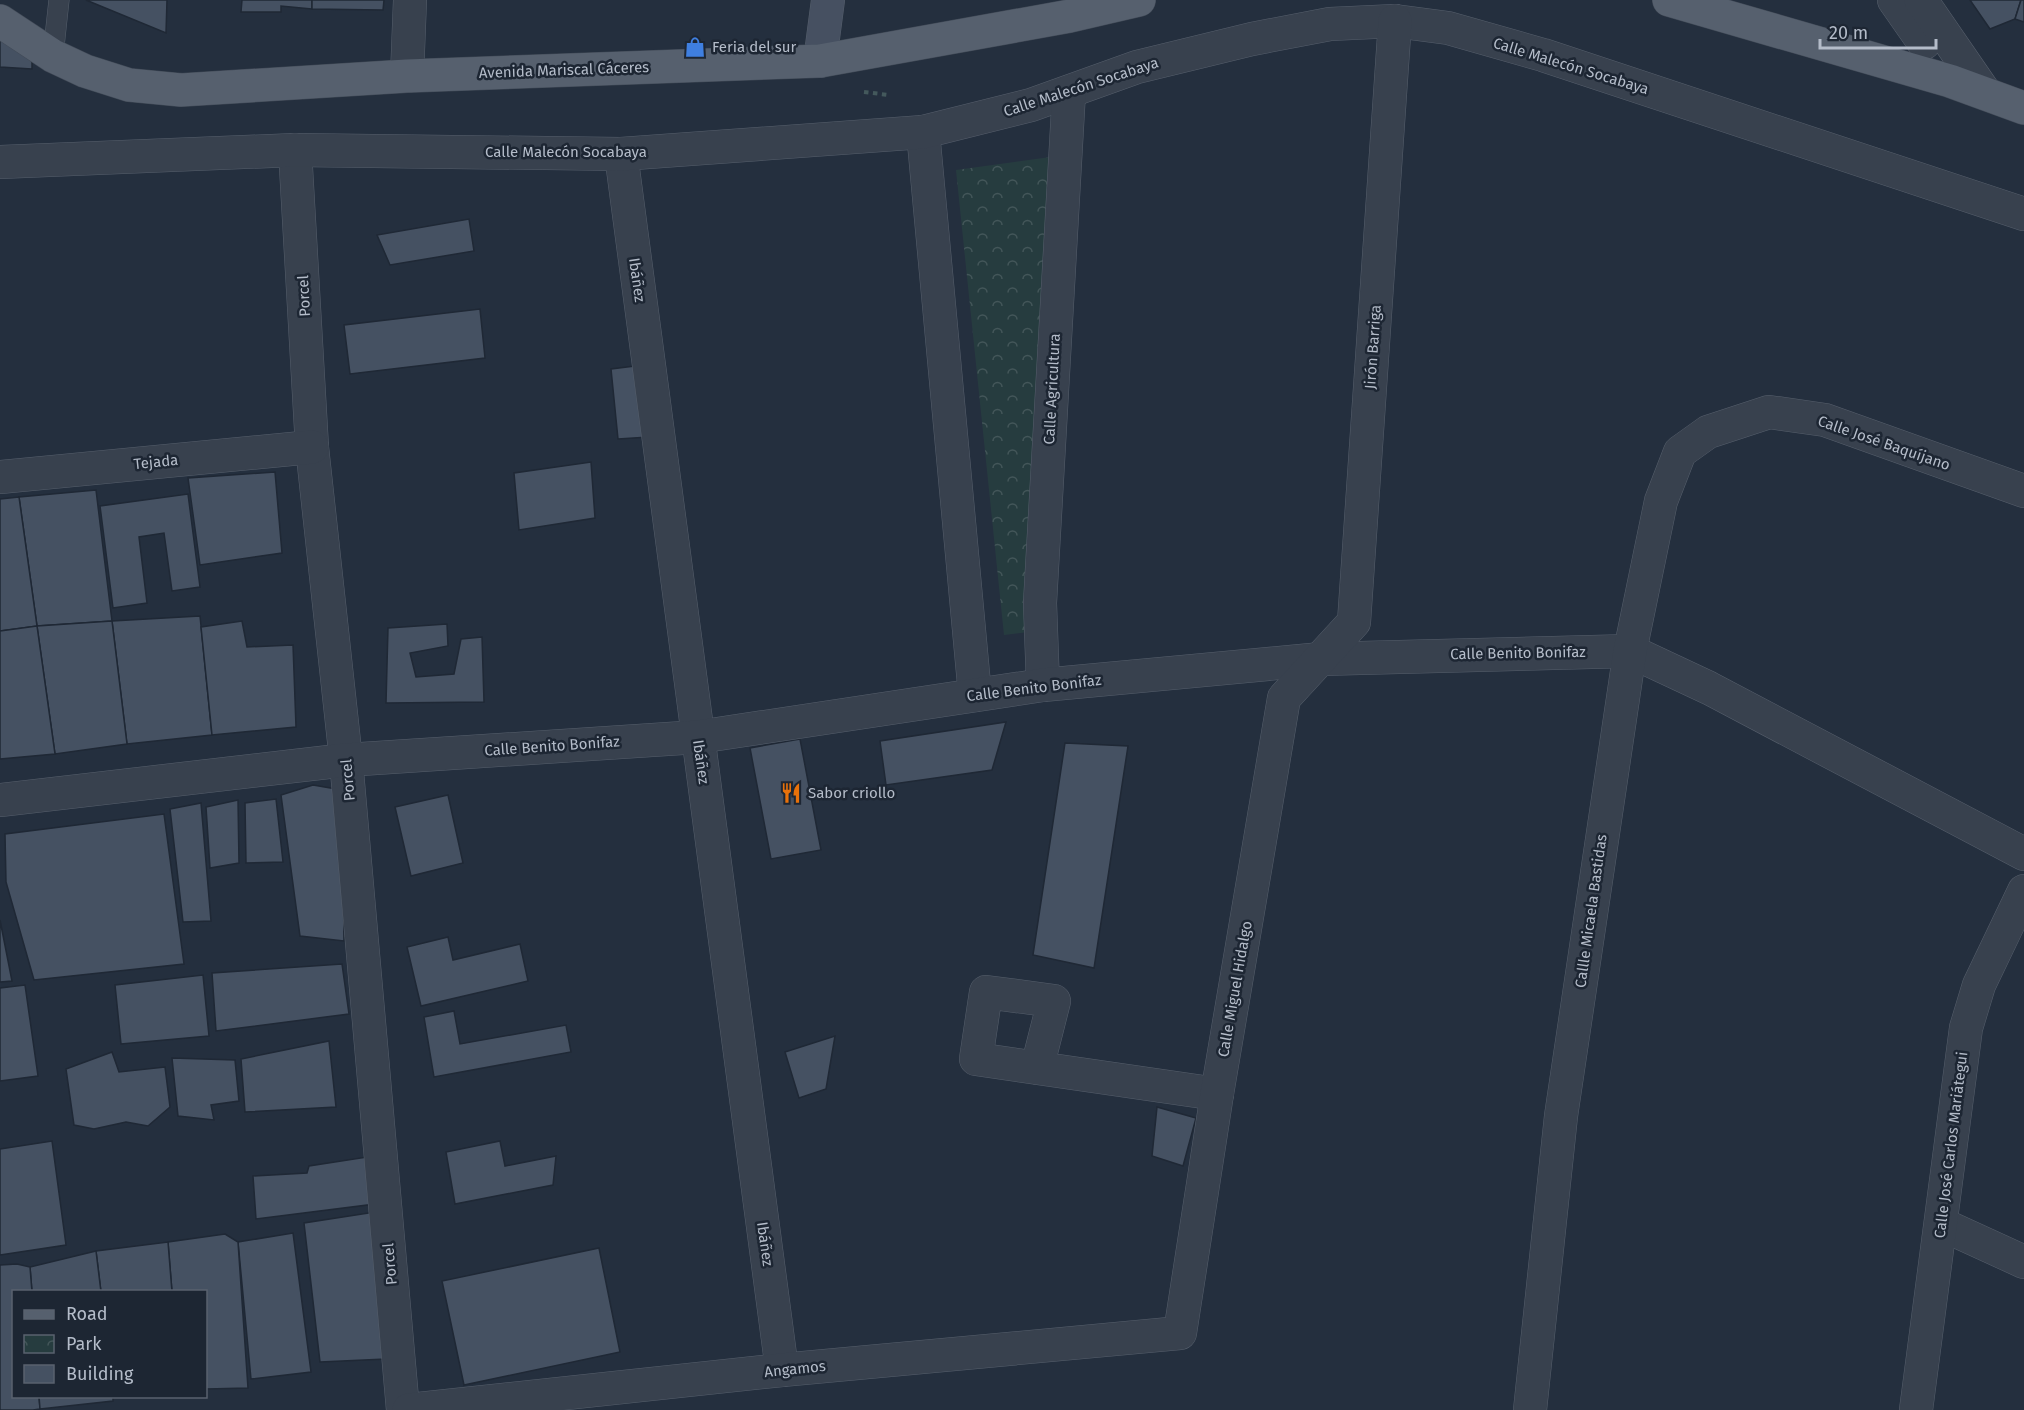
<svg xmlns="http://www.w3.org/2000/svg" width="2024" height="1410" font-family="'Fira Sans',sans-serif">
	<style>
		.park { fill: url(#park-crowns) }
		.building { fill: #455162; stroke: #1f2835; stroke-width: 1.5 }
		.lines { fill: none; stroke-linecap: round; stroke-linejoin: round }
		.lane-casing { stroke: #565f6c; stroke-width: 21 }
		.street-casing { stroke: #565f6c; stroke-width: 34 }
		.secondary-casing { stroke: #565f6c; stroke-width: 34 }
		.primary-casing { stroke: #414a57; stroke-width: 34 }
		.path { stroke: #44595c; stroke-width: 4; stroke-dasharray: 4.5 4.5; stroke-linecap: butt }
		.lane { stroke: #38414e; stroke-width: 20 }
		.street { stroke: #38414e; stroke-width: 33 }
		.secondary { stroke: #465061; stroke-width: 33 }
		.primary { stroke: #56606e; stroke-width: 33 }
		.labels { text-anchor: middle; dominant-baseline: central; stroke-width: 5; stroke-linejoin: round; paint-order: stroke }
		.poi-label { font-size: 15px; fill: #b4bcc9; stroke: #1d2633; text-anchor: start }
		.street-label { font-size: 15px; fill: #b4bcc9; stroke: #1d2633 }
	</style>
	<defs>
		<pattern id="park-crowns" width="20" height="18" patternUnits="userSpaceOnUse" patternTransform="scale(1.5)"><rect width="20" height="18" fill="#263c3f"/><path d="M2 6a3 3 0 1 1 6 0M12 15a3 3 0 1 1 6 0" fill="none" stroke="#435659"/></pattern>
	</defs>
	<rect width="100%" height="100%" fill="#242f3e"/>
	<!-- park -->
	<polygon class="park" points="1058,156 1029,632 1004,635 956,170"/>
	<!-- building -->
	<g class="building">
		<polygon points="86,0 167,0 166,33"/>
		<polygon points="242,0 312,0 312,9 281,6 281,12 241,12"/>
		<polygon points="312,0 384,0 383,10 312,9"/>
		<polygon points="1970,0 2021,0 2015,19 1990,29"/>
		<polygon points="2021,0 2024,0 2024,22 2015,19"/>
		<polygon points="0,36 32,54 32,69 0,67"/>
		<polygon points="469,219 474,251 390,265 377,235"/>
		<polygon points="480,309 485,358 350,374 344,325"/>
		<polygon points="643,365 649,437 618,439 611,369"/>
		<polygon points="591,462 595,518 519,530 514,473"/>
		<polygon points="275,472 282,553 200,565 188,478"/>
		<polygon points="96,490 112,621 37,626 19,497"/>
		<polygon points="188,494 200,587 172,591 164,533 139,537 147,603 113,608 100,506"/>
		<polygon points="19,497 37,626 0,631 0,499"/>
		<polygon points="200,616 212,735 127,744 112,621"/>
		<polygon points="112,621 127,744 55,754 37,626"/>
		<polygon points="242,621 247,647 293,645 296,727 212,735 201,627"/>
		<polygon points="447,624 448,646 410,653 416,677 454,674 461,639 482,637 484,702 386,703 388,628"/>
		<polygon points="37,626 55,754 0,759 0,631"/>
		<polygon points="1006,722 992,770 886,785 880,741"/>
		<polygon points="800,739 821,850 771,859 750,748"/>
		<polygon points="1065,743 1128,746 1094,968 1033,955"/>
		<polygon points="313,785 342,790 344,941 300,936 281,795"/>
		<polygon points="448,795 463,863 411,876 395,807"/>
		<polygon points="276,799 283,862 246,863 245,803"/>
		<polygon points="238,800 239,863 210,868 206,807"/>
		<polygon points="201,803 211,921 183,922 170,809"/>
		<polygon points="164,814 184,964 34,980 6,882 5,834"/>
		<polygon points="0,920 12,981 0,982"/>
		<polygon points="448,937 453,960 520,944 528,981 421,1006 407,947"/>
		<polygon points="342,964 349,1014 216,1031 212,973"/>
		<polygon points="203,975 209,1036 121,1044 115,985"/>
		<polygon points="25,985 38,1076 0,1081 0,988"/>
		<polygon points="454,1011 460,1044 566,1025 571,1052 434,1077 424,1017"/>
		<polygon points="835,1036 826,1089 799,1098 785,1052"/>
		<polygon points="329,1041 336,1107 245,1112 241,1059"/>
		<polygon points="112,1052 119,1072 165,1067 170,1107 148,1126 126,1122 94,1129 74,1125 66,1069"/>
		<polygon points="172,1058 235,1060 239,1101 211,1105 214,1120 178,1116"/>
		<polygon points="1157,1107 1196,1118 1183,1166 1152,1156"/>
		<polygon points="52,1141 66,1245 0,1255 0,1149"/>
		<polygon points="500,1141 505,1166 556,1156 553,1185 455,1204 446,1152"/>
		<polygon points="367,1157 375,1204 256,1219 253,1176 307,1173 309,1166"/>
		<polygon points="375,1212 386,1359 320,1362 304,1223"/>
		<polygon points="293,1233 311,1372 251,1379 238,1242"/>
		<polygon points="225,1234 238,1242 248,1388 206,1389 206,1292 172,1292 168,1242"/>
		<polygon points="168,1242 172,1292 101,1292 96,1251"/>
		<polygon points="599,1248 620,1352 464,1385 442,1281"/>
		<polygon points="96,1251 101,1292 32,1292 30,1267"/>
		<polygon points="17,1264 30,1267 32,1292 14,1292 14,1396 39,1396 40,1409 33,1410 0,1410 0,1265"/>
		<polygon points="39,1396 113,1396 113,1401 40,1409"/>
	</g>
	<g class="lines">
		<!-- lane casing -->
		<g class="lane-casing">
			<polyline id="lane" points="53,56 59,0"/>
		</g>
		<!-- street casing -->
		<g class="street-casing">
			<g id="street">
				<polyline points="1894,0 1924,43"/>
				<polyline points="1921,0 1985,93"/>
				<polyline points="407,76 410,0"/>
				<polyline points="923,132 975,695"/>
				<polyline points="295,150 312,447 346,760 403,1410"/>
				<polyline points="621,154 782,1370"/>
				<polyline points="0,162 295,150 621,154 923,132 1031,105 1137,67 1252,39 1330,24 1395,21 1448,28 1543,55 2024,214"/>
				<polyline points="0,477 312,447"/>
				<polyline points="1043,685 1040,603 1069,92"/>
				<polyline points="0,800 346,760 698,737 1043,685 1321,659 1630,651 1709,688 2024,854"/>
				<polyline points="1037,1068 1054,1001 986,992 976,1059 1217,1094"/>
				<polyline points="1941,1224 2024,1262"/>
				<polyline points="409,1410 782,1370 1180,1333 1217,1094 1284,698 1354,622 1395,21"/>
				<polyline points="1530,1410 1561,1116 1630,651 1661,501 1680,452 1708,432 1769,412 1825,420 2024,491"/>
				<polyline points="1916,1410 1966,1028 1979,985 2024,891"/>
			</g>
		</g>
		<!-- secondary casing -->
		<g class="secondary-casing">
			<polyline id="secondary" points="820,61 828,0"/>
		</g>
		<!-- primary casing -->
		<g class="primary-casing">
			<g id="primary">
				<polyline points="1669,0 1950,81 2024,108"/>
				<polyline points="0,21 53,56 85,71 129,85 181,90 407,76 820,61 1070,16 1139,0"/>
			</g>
		</g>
		<!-- path -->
		<polyline class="path" points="864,92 889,95"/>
		<!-- lane -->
		<use href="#lane" class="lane"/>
		<!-- street -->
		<use href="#street" class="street"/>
		<!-- secondary -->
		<use href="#secondary" class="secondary"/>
		<!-- primary -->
		<use href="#primary" class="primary"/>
	</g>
	<!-- icons -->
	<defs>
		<g id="shop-bare" transform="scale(1.62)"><path d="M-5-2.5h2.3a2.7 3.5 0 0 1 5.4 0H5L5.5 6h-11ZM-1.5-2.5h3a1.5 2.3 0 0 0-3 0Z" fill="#3f7fe0" stroke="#1d2633" stroke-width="2.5" paint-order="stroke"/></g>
		<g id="restaurant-bare" transform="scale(1.62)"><path d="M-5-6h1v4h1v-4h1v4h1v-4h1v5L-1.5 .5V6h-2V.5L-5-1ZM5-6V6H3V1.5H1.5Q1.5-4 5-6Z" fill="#e8710a" stroke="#1d2633" stroke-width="2.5" paint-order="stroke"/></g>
	</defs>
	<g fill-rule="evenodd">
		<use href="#shop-bare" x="695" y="47"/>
		<use href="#restaurant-bare" x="791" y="793"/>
	</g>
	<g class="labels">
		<!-- poi labels -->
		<g class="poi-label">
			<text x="712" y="47">Feria del sur</text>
			<text x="808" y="793">Sabor criollo</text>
		</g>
		<!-- street labels -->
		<g class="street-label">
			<text transform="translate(1571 66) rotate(17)">Calle Malecón Socabaya</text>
			<text transform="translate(564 70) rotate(-2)">Avenida Mariscal Cáceres</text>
			<text transform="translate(1081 87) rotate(-18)">Calle Malecón Socabaya</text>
			<text x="566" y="152">Calle Malecón Socabaya</text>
			<text transform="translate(637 280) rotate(82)">Ibáñez</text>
			<text transform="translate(304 296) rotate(-93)">Porcel</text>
			<text transform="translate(1373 347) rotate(-86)">Jirón Barriga</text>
			<text transform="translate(1052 389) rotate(-87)">Calle Agricultura</text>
			<text transform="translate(1884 443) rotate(19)">Calle José Baquíjano</text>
			<text transform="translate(156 462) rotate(-6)">Tejada</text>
			<text transform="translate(1518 653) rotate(-1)">Calle Benito Bonifaz</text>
			<text transform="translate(1034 688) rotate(-7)">Calle Benito Bonifaz</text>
			<text transform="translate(552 746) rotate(-4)">Calle Benito Bonifaz</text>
			<text transform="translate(701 762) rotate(82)">Ibáñez</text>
			<text transform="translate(348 780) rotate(-95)">Porcel</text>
			<text transform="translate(1591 911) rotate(-82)">Callle Micaela Bastidas</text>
			<text transform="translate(1235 989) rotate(-80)">Calle Miguel Hidalgo</text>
			<text transform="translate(1951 1145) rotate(-83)">Calle José Carlos Mariátegui</text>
			<text transform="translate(765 1244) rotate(82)">Ibáñez</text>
			<text transform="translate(390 1264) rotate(-95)">Porcel</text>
			<text transform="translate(795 1369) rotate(-6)">Angamos</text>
		</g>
	</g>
	<!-- legend -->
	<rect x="12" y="1290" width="195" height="108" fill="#1d2633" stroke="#59626f" stroke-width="1.5"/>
	<rect x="24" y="1310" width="30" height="9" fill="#56606e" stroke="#59626f" stroke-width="1.5"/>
	<text x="66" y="1320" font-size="18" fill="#b4bcc9">Road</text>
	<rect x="24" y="1335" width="30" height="18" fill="url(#park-crowns)" stroke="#59626f" stroke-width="1.5"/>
	<text x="66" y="1350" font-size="18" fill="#b4bcc9">Park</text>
	<rect x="24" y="1365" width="30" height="18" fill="#455162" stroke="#59626f" stroke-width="1.5"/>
	<text x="66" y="1380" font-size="18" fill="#b4bcc9">Building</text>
	<!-- scale -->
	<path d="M1820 39v9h116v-9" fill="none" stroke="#b4bcc9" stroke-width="3"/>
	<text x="1829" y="39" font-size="18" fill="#b4bcc9" stroke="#1d2633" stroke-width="4.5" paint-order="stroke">20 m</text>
</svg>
